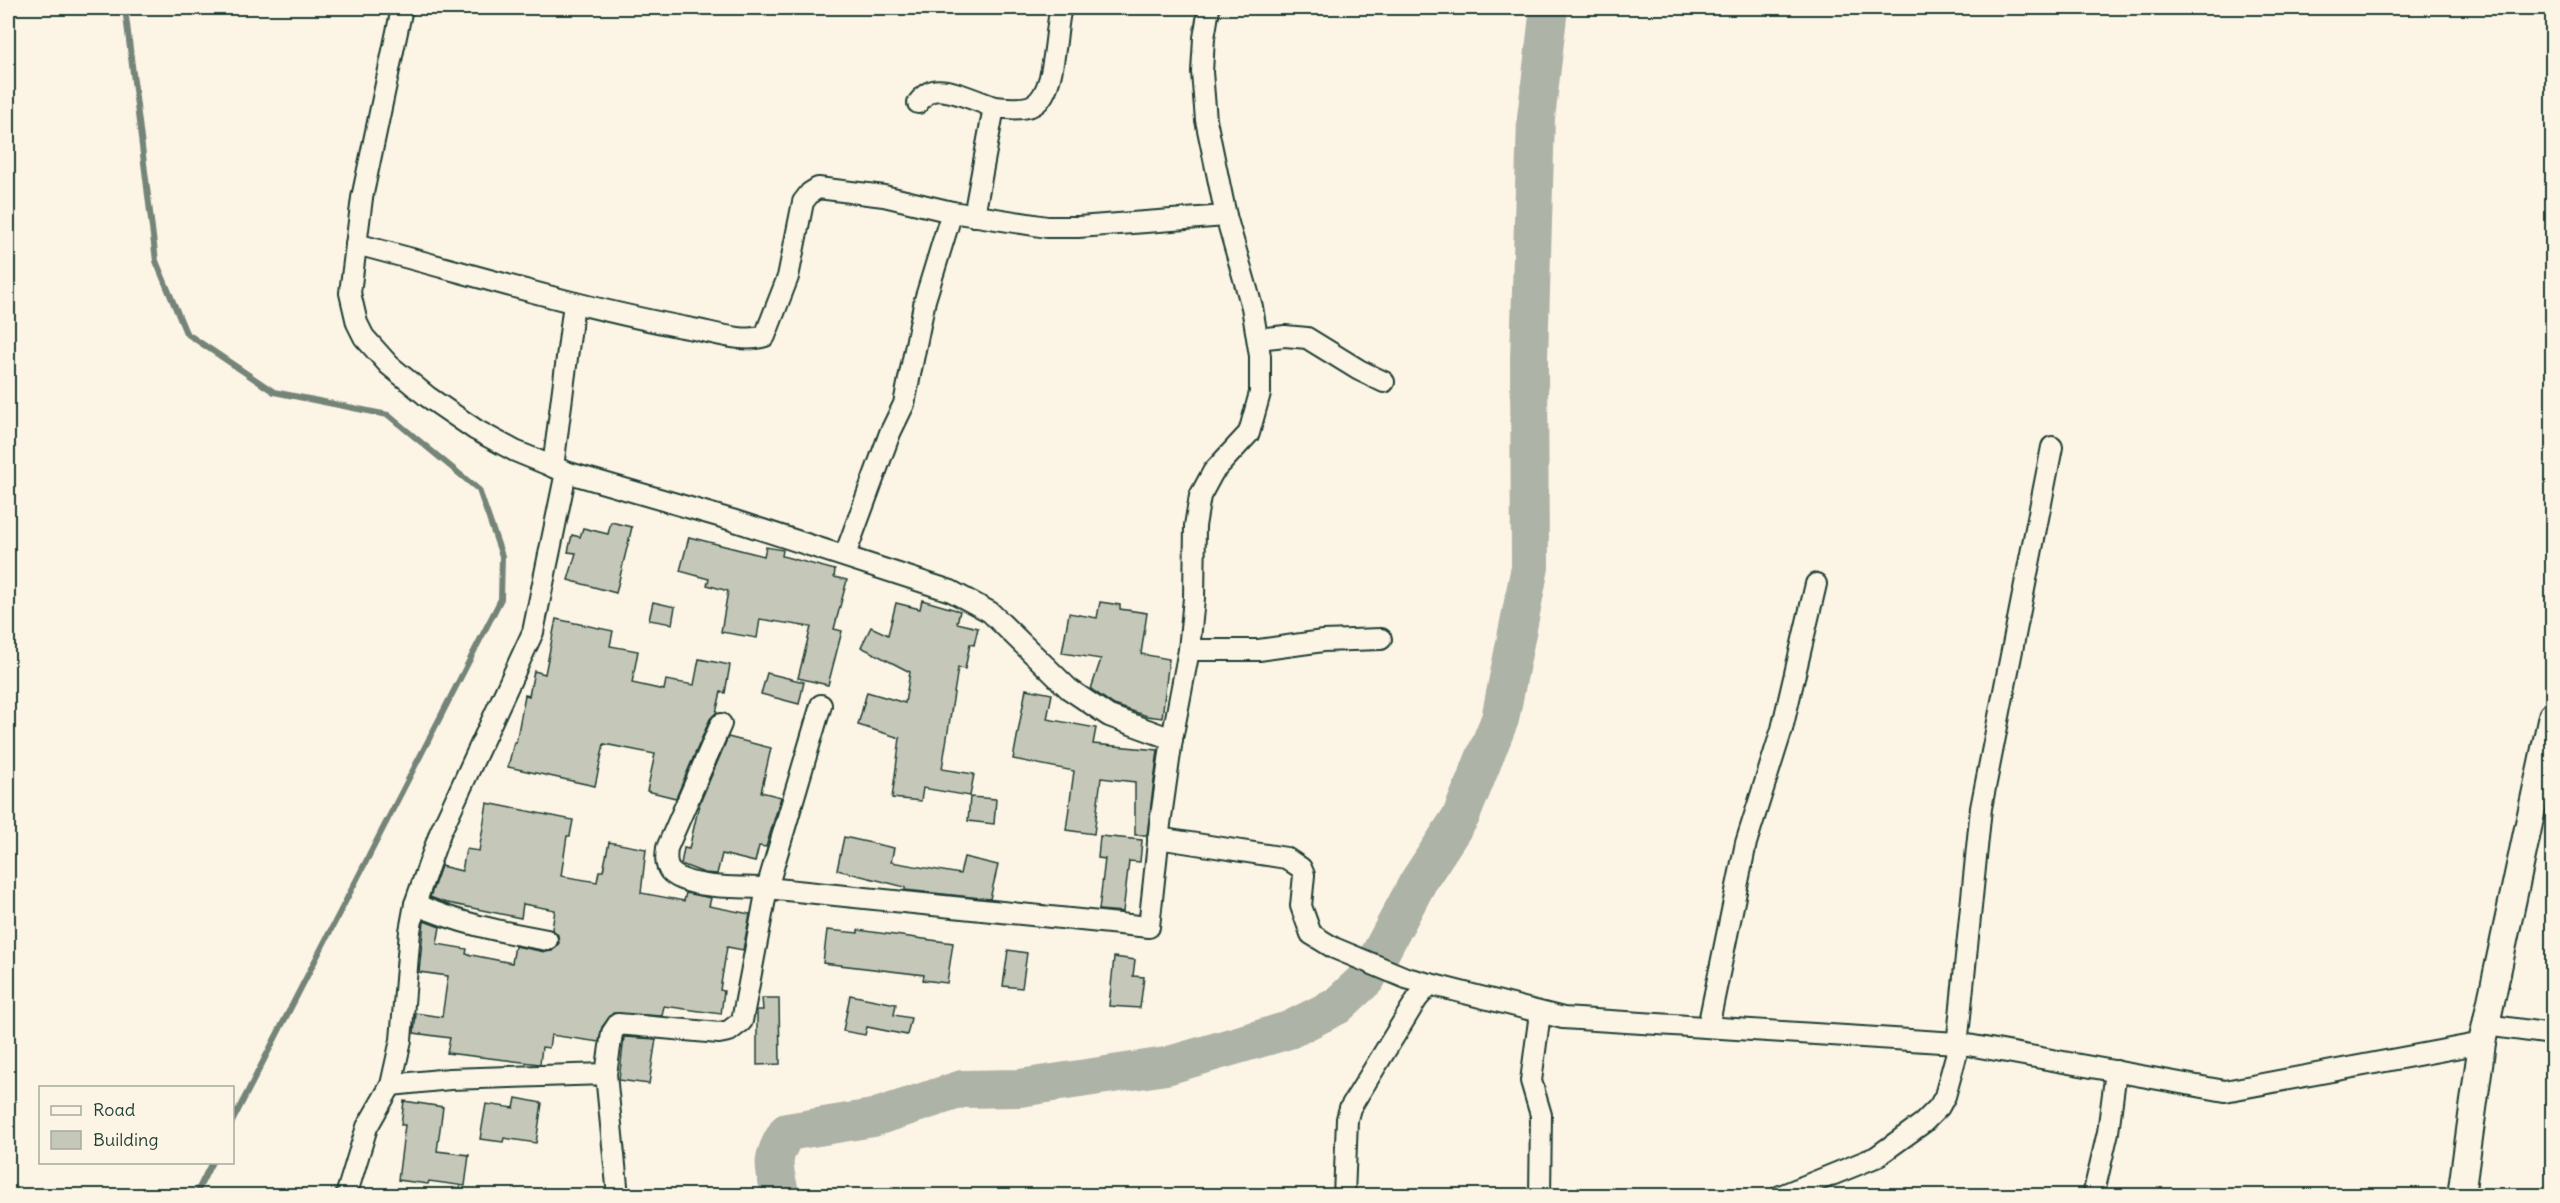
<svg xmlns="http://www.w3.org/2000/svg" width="2560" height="1203" font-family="Delius,sans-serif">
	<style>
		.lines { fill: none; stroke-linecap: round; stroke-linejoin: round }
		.stream { stroke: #758479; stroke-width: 6 }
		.river { stroke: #aeb3a7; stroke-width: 38 }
		.building { fill: #c5c7b9; stroke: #1f3d34; stroke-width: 1.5 }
		.minor-casing { stroke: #1f3d34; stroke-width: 24 }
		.tertiary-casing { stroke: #1f3d34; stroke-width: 30 }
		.minor { stroke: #fcf5e5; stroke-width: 20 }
		.tertiary { stroke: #fcf5e5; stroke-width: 26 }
	</style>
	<rect width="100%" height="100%" fill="#fcf5e5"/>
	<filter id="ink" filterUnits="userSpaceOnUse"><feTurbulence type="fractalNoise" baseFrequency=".0167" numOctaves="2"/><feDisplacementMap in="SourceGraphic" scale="12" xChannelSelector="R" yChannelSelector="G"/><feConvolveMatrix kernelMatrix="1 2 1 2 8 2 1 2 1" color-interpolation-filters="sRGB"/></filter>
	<g filter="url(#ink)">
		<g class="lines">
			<!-- stream -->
			<g class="stream">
				<polyline points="125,8 156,261 186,333 274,392 388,415 479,490 502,556 501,599 232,1122"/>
				<polyline points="195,1196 212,1162"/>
			</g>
			<!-- river -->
			<path class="river" d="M781 1196C773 1165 770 1159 787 1132L873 1118 962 1089 1020 1088 1166 1066 1289 1030 1337 1006 1367 978 1418 882 1461 816 1500 719 1530 567 1529 359 1536 118 1549 8"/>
		</g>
		<!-- building -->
		<g class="building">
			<polygon points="611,522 632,527 616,593 568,580 576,553 568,552 572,535 580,537 583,528 608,534"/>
			<polygon points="689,537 764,556 766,547 783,550 782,556 835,570 834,577 847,580 834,629 842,631 828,685 798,678 811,627 760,619 757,638 721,632 728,591 707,585 709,579 680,571"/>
			<polygon points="922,600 960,611 957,623 978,628 974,645 970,644 965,669 958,668 942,769 974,774 970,796 923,788 921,801 892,798 900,738 858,725 867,692 905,703 910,672 861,647 871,627 888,635 896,603 920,609"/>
			<polygon points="653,602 675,607 672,624 649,620"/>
			<polygon points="1100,602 1120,605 1120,609 1147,613 1141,654 1169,659 1162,718 1147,716 1114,705 1091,689 1101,659 1062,653 1069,613 1097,618"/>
			<polygon points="556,619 613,631 610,646 638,651 632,683 664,690 666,680 694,685 699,659 730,665 725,693 721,692 716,713 710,719 676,798 647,791 655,754 604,744 595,786 508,767 514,742 516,743 525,695 529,696 534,671 545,674"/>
			<polygon points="767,673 804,682 799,704 761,694"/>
			<polygon points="1026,689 1052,694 1047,719 1096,728 1093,744 1158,750 1147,835 1135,835 1135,782 1101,778 1094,834 1066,830 1074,771 1013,759"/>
			<polygon points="728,737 771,748 761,792 781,797 766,847 759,846 755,862 722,854 717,874 704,873 681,864 684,848 689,849 699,805"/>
			<polygon points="970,797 996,799 994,824 968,821"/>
			<polygon points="487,803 573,820 570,836 567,836 561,876 597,882 599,871 603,871 609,842 646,849 641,893 684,901 686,893 711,898 709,906 750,914 743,950 727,947 720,990 724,991 721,1014 664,1006 662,1016 613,1013 602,1027 599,1042 551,1035 549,1048 542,1047 540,1064 447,1053 450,1038 414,1033 416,1013 442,1017 448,976 419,972 424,921 440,927 437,944 467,949 466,954 512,963 515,946 545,952 552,951 559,943 558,935 552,929 555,910 523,904 521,918 443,902 430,897 441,866 462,871 466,849 479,851"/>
			<polygon points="1100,836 1142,840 1140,862 1129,861 1123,912 1099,910 1105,859 1098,858"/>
			<polygon points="844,837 894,848 891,862 960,874 964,857 998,865 990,899 905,890 905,887 837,870"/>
			<polygon points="827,930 858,933 858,930 953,943 947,983 923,980 924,975 823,963"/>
			<polygon points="1008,950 1027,953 1022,988 1003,986"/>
			<polygon points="1114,957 1135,960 1133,976 1144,977 1140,1008 1109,1006"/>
			<polygon points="850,995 896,1004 894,1015 911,1018 907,1035 867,1027 865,1035 843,1031"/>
			<polygon points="762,998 779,998 780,1064 757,1065 757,1010 763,1010"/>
			<polygon points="624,1037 656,1039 649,1084 619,1080"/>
			<polygon points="516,1098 542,1103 536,1143 504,1138 503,1142 480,1139 486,1104 514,1108"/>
			<polygon points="404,1101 443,1107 437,1151 469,1155 465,1186 429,1181 428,1184 398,1180 405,1125 401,1125"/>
		</g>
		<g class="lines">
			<!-- minor casing -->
			<g class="minor-casing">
				<g id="minor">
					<polyline points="402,8 362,198 350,293 357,323 364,337 389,365 428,397 476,430 515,451 566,472 732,520 951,591 990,612 1069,689 1109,716 1172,739"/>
					<path d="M918 103C922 98 927 92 933 91 948 87 979 102 994 107"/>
					<path d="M974 216 994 107C1005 108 1020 110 1031 106 1057 96 1054 32 1061 8"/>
					<path d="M356 244C468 273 579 308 693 329 715 333 744 343 765 336L788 277 803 202 810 193 818 188 884 196 952 212 1047 227H1078L1226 216"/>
					<polyline points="1258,339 1285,336 1307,338 1359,370 1384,382"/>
					<polyline points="553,467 574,303"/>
					<polyline points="845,555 890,433 904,404 925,300 952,212"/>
					<polyline points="1189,650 1259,650 1323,641 1381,639"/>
					<path d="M721 724 667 848C666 856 665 864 670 871 687 890 743 887 767 888L1149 927 1160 824 1172 739 1189 650 1194 598 1195 526 1200 496 1213 472 1249 433 1260 393V356L1252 307 1226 216 1206 120 1202 72 1204 38 1209 8"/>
					<polyline points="1158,838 1286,858 1301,868 1304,875 1301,906 1311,934 1334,948 1406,978 1563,1018 1957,1043 2225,1091 2482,1043"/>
					<path d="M415 904C457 923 502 932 547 940"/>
					<polyline points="1540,1013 1531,1081 1541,1115 1540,1196"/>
					<polyline points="2486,1025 2552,1034"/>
					<polyline points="1708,1027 1746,843 1782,729 1816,584"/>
					<polyline points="606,1074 612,1033 618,1024 719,1033 729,1031 742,1021 767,888 821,705"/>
					<polyline points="391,1085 450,1079 606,1074 618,1196"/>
					<polyline points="346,1196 367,1127 391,1085 401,1040 410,931 415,904 440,833 533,632 566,472"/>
					<polyline points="1344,1196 1347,1119 1350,1108 1417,999 1430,984"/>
					<polyline points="1780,1196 1876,1157 1923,1123 1939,1107 1945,1096 1956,1056 1981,808 2052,447"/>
					<polyline points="2093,1196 2108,1132 2116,1071"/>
				</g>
			</g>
			<!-- tertiary casing -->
			<g class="tertiary-casing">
				<polyline id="tertiary" points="2461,1196 2482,1043 2552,716"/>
			</g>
			<!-- minor -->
			<use href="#minor" class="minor"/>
			<!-- tertiary -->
			<use href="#tertiary" class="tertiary"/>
		</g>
	</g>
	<!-- margin -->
	<rect width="2560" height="1203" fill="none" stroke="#fcf5e5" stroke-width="30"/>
	<rect x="15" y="15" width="2530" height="1173" fill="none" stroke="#1f3d34" stroke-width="2" filter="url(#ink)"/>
	<!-- legend -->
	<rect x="39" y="1086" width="195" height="78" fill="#fcf5e5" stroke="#a4ab9e" stroke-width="1.5"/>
	<rect x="51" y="1106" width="30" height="9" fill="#fcf5e5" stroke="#a4ab9e" stroke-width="1.5"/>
	<text x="93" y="1116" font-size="18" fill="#1f3d34">Road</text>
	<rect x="51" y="1131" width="30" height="18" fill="#c5c7b9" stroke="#a4ab9e" stroke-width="1.5"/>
	<text x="93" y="1146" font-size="18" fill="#1f3d34">Building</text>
</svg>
